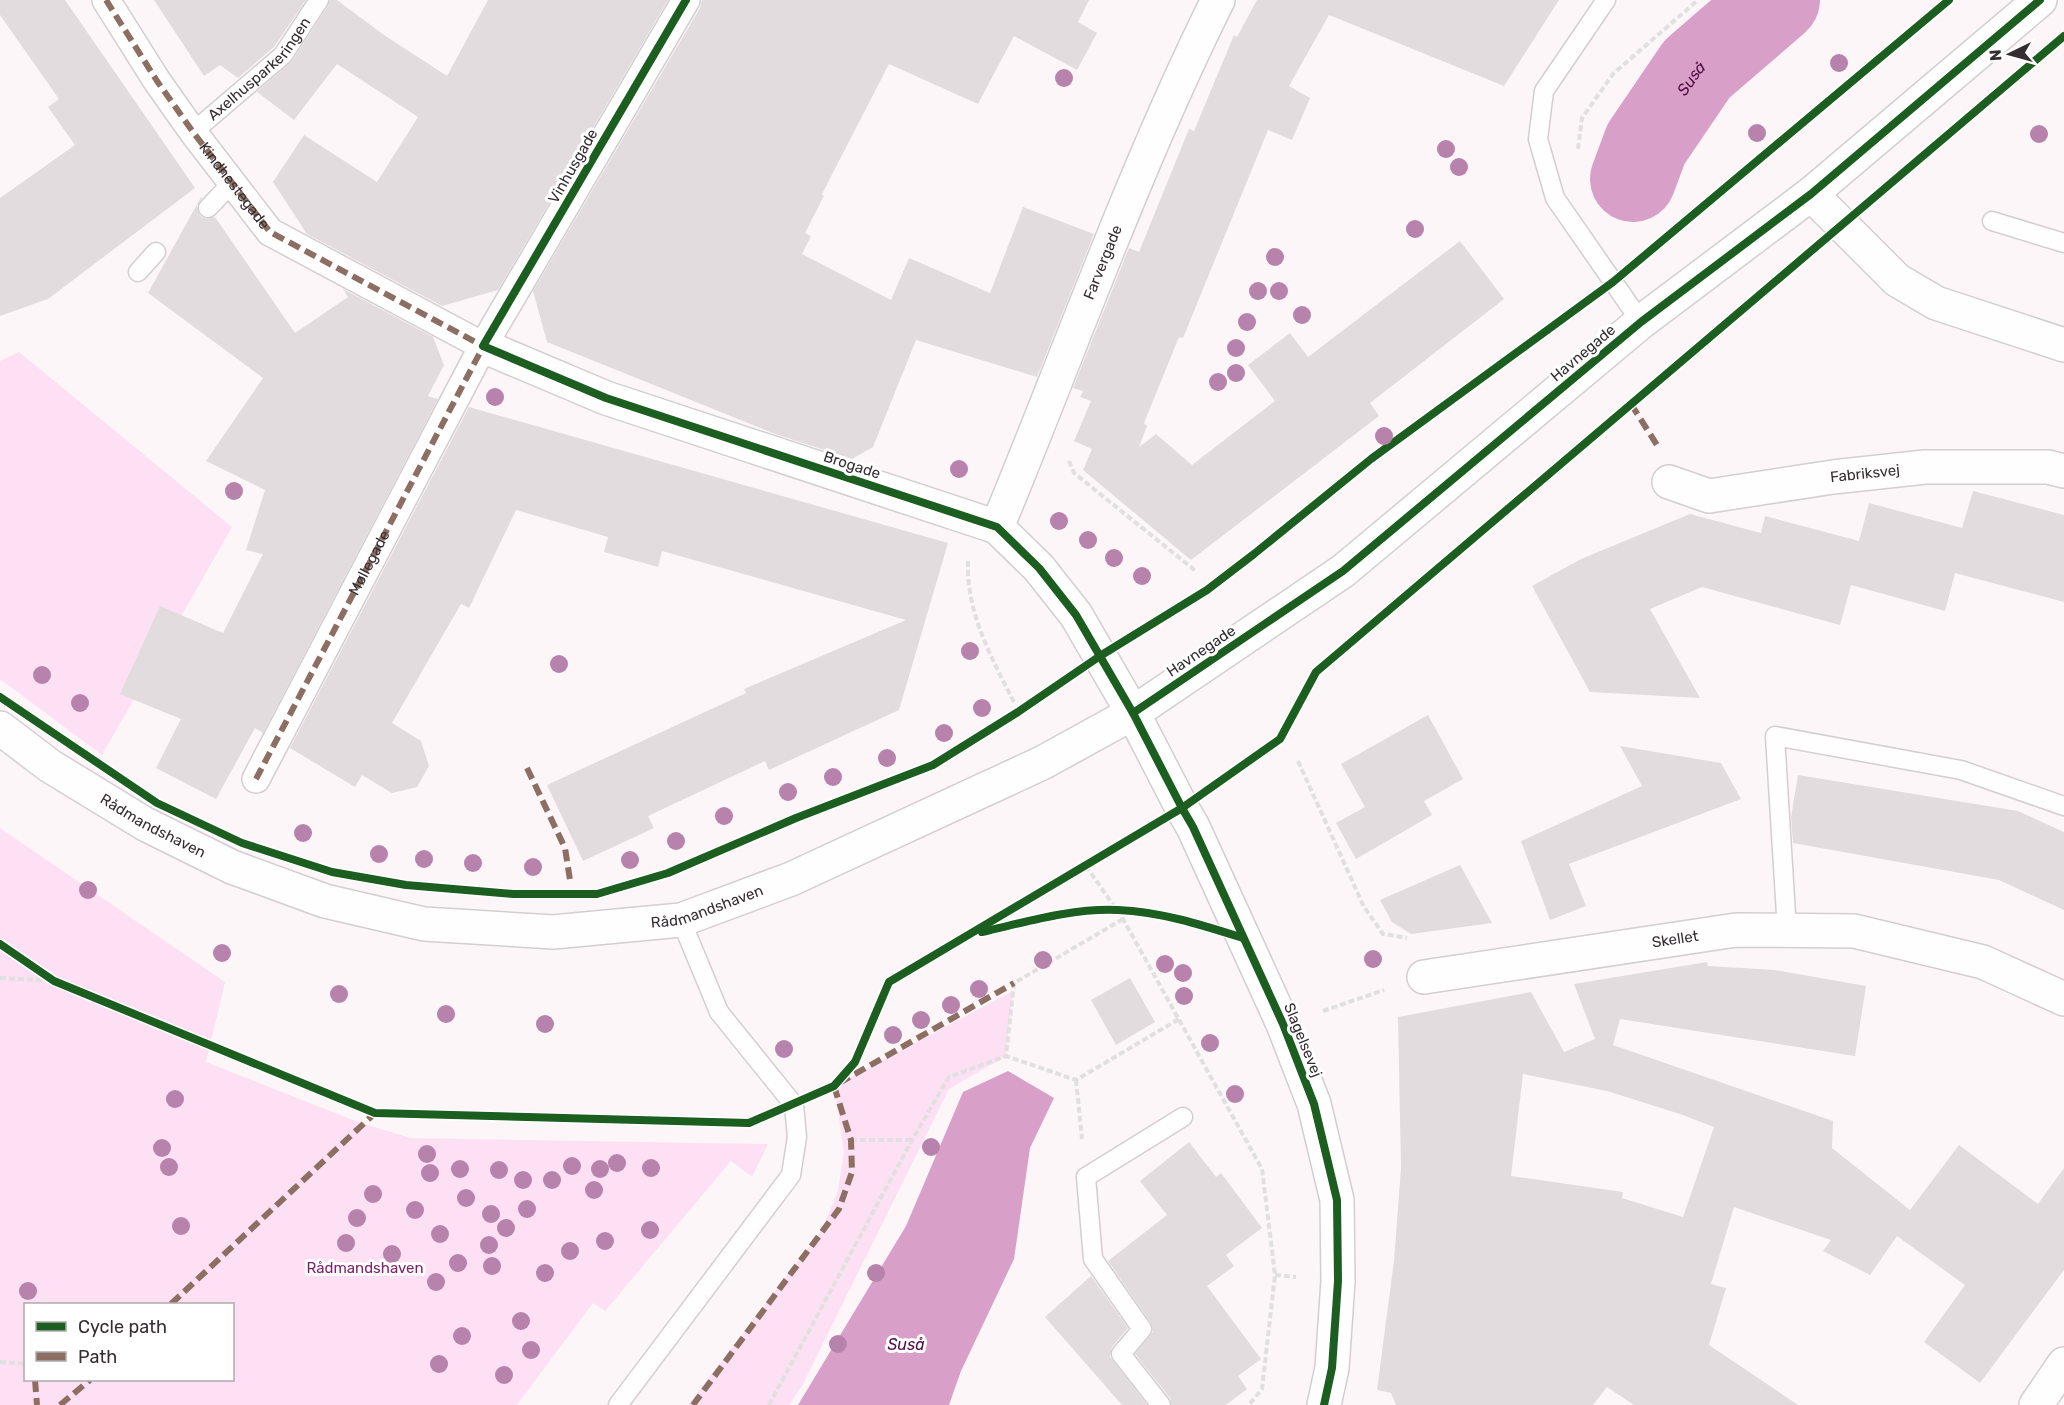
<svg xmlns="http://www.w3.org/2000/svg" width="2064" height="1405" font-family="Rubik,sans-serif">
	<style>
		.green { fill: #fde0f4; fill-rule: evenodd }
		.water { fill: #d8a0c8 }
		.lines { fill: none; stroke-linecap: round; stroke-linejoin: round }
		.river { stroke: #d8a0c8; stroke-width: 86 }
		.building { fill: #e2dcdf; fill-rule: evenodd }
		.service-casing { stroke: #d3ced1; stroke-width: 21 }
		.pedestrian-casing { stroke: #d3ced1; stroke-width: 30 }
		.minor-casing { stroke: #d3ced1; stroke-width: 36 }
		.tertiary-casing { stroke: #d3ced1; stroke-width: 36 }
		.secondary-casing { stroke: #d3ced1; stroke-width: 36 }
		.path { stroke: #e1dfe0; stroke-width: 4; stroke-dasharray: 6 3; stroke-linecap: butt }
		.service { stroke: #fffefe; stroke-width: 18 }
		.pedestrian { stroke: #fffefe; stroke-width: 27 }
		.minor { stroke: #fffefe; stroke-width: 33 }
		.tertiary { stroke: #fffefe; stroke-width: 33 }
		.secondary { stroke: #fffefe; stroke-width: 33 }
		.quiet { stroke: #8d6e63; stroke-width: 6; stroke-dasharray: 12 6; stroke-linecap: butt }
		.cycleway-casing { stroke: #fff; stroke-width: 11 }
		.cycleway { stroke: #1b5e20; stroke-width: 8 }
		.tree { fill: #b782ab }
		.labels { text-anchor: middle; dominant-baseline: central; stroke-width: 6; stroke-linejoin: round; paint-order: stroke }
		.street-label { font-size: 15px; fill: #342e32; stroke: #fff }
		.park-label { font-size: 15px; fill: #7e236b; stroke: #fff }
		.water-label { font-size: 16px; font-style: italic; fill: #520c45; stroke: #fff }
	</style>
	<rect width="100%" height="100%" fill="#fcf6f9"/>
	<!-- green -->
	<g class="green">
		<polygon points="19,352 232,527 102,755 0,679 0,361"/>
		<path d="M0 828 225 982 206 1062 358 1122 410 1138 768 1144 752 1177 731 1161 605 1311 593 1303 517 1405H0ZM232 1304V1380H26V1304Z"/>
		<polygon points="1013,991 1006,1056 949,1089 803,1384 789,1405 688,1405 822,1230 838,1191 844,1152 834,1086"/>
	</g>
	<!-- water -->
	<polygon class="water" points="1008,1071 1054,1098 1030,1148 1014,1259 961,1371 949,1405 798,1405 906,1226 963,1092"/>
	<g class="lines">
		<!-- river -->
		<path class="river" id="s1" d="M1633 179 1646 144 1697 69 1777 0"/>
	</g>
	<!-- building -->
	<g class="building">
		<polygon points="0,0 65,0 195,188 48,299 0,316 0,198 75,145 48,107 59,99 0,15"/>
		<polygon points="154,0 306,0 274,47 238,78 220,65 204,76"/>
		<polygon points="330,0 337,0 384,35 447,76 488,0 668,0 498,290 442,306 307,234 273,182 304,135 377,182 418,117 337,64 294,120 257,92 292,61 328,6"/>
		<polygon points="702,0 1089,0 1078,22 1097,33 1077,70 1014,36 978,104 889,64 822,194 824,196 805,233 811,236 802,254 891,300 909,258 990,293 1023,207 1094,234 1037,377 916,340 873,447 852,459 775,434 547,342 533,291 700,8"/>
		<polygon points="1257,0 1559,0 1504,86 1329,15 1289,86 1310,98 1292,140 1268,130 1183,338 1179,337 1144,423 1147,426 1139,447 1156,434 1192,465 1275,401 1248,365 1290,333 1308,357 1460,241 1504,299 1370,403 1379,416 1191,560 1083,470 1092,449 1074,441 1091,401 1080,397 1083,391 1073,388 1129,248 1139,252 1189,129 1194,131 1234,35 1237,37"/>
		<polygon points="201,197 202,198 197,206 200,216 206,219 215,217 295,333 348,297 343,289 433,337 444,365 428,396 438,399 263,733 255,728 216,799 156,768 181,719 120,694 160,606 223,633 263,554 246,550 265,490 206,461 263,378 148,293"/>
		<polygon points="469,407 948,543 899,710 769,770 765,761 648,816 654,828 583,861 547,785 746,693 744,689 906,620 662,551 658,567 604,552 608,537 516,510 469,608 461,604 392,723 421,741 429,766 417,787 392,793 362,775 355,787 290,748"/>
		<polygon points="1973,491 2064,515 2064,602 1955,573 1945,611 1851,585 1840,625 1702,587 1650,609 1700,698 1590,692 1532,586 1581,559 1690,514 1761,533 1765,516 1859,541 1869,503 1962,528"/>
		<polygon points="1428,715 1463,779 1424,801 1432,815 1356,859 1336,823 1365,807 1341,764"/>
		<polygon points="1620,746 1721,763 1741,799 1569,864 1586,906 1550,920 1521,841 1642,786"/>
		<polygon points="1798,775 2018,811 2064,832 2064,910 1999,880 1793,843 1791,817"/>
		<polygon points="1460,865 1492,923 1411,934 1392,922 1380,900"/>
		<path d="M1707 962 1708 966 1775 970 1866 986 1855 1056 1620 1019 1613 1045 1833 1121 1832 1148 1910 1210 1959 1145 2038 1204 2064 1168V1270L1980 1383 1924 1342 1965 1285 1897 1236 1870 1275 1823 1251 1831 1240 1734 1207 1711 1284 1726 1288 1709 1345 1798 1405H1634L1607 1387 1593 1405H1396L1391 1393 1377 1390 1394 1261 1401 1168 1398 1017 1531 992 1564 1052 1595 1039 1574 984ZM1523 1074 1607 1091 1680 1114 1714 1127 1683 1217 1622 1198 1623 1192 1511 1176Z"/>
		<polygon points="1130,978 1155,1022 1116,1045 1091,1000"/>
		<polygon points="1189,1142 1216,1177 1221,1173 1262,1228 1226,1255 1234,1266 1207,1286 1261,1359 1238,1376 1247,1389 1226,1405 1172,1405 1170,1398 1135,1354 1153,1332 1151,1323 1108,1261 1167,1215 1140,1181"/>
		<polygon points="1091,1276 1128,1328 1112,1347 1110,1357 1147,1405 1122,1405 1045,1317"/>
	</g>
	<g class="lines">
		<!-- service casing -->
		<g class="service-casing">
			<g id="service">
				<polyline points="1606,0 1544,91 1538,139 1555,198 1641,322"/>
				<path id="s2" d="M193 132 283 55 319 0"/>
				<polyline points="208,208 232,183"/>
				<polyline points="1992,221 2064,243"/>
				<polyline points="138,272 156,252"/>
				<polyline points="1787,931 1775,736 1961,770 2064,806"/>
				<polyline points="618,1405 791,1175 797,1137 794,1105 719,1012 681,920"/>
				<polyline points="1161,1405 1121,1354 1142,1329 1093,1259 1086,1177 1183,1117"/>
			</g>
		</g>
		<!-- pedestrian casing -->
		<g class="pedestrian-casing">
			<g id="pedestrian">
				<path id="s3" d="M106 0 157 81 193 132 270 232 483 346"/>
				<path id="s4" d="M256 779 483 346 686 0"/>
			</g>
		</g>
		<!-- minor casing -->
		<g class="minor-casing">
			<g id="minor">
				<polyline points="483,346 606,398 997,527 1039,568 1076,615 1133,713"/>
				<path id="s5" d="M1669 482 1709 496 1833 477 1925 467H2048L2064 471"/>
				<path id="s6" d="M997 527C1070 351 1133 171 1218 0"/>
				<path id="s7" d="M1424 977 1736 930 1854 931 1983 962 2064 999"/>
				<polyline points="2036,1405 2064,1364"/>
			</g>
		</g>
		<!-- tertiary casing -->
		<g class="tertiary-casing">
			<g id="tertiary">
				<polyline points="1811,194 1897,280 1936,303 2064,345"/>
				<polyline points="1133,713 1182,808 1193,827 1283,1024 1314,1104 1337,1200 1338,1281 1332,1368 1324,1405"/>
			</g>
		</g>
		<!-- secondary casing -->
		<g class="secondary-casing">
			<g id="secondary">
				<path id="s8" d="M0 728 50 766 145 824 232 867 325 901 424 924 553 932 681 920 791 879 1042 763 1133 713 1343 571 1641 322 1811 194 2040 0"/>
			</g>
		</g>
		<!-- path -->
		<g class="path">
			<polyline points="1578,149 1582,118 1613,74 1698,0"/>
			<polyline points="1069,461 1074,473 1197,572"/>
			<path d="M968 561C966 613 992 659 1015 704"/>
			<polyline points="1298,761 1364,907 1383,934 1407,938"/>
			<polyline points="1086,866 1123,919 1262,1169 1275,1275 1262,1389 1249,1405"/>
			<polyline points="1123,919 1014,983 1006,1056 1076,1080 1179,1019"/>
			<polyline points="0,978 54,981"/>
			<polyline points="1323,1011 1384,990"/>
			<polyline points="1076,1080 1082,1139"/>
			<polyline points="851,1140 912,1140"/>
			<polyline points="1275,1275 1296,1277"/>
			<polyline points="0,1362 26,1364"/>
			<polyline points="769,1405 912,1140 949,1077 1006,1056"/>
		</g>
		<!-- service -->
		<use href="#service" class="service"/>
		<!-- pedestrian -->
		<use href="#pedestrian" class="pedestrian"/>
		<!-- minor -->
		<use href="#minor" class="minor"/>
		<!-- tertiary -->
		<use href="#tertiary" class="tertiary"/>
		<!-- secondary -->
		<use href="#secondary" class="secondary"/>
		<!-- quiet -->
		<g class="quiet">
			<polyline points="106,0 157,81 193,132 270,232 483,346"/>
			<polyline points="1631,404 1657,445"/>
			<polyline points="527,768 565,848 570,880"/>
			<polyline points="256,779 485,343"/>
			<polyline points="171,1304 375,1113"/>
			<polyline points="35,1380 37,1405"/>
			<polyline points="60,1405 90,1380"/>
			<polyline points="693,1405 839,1209 852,1172 851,1140 834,1086 1014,983"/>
		</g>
		<!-- cycleway casing -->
		<g class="cycleway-casing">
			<g id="cycleway">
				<polyline points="686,0 483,346 606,398 997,527 1039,568 1076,615 1133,713 1182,808 1193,827 1283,1024 1314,1104 1337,1200 1338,1281 1332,1368 1324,1405"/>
				<polyline points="0,697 157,803 242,843 332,872 406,885 513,894 597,894 668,873 796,818 933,765 1018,712 1100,656 1207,590 1254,554 1371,459 1613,282 1949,0"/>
				<polyline points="1133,713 1343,571 1641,322 1811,194 2040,0"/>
				<path d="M982 932C1026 922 1072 908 1118 910 1162 912 1202 925 1243 938"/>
				<polyline points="0,944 54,981 375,1113 749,1123 834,1086 855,1062 889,982 1182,808 1280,739 1316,672 2064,36"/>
			</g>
		</g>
		<!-- cycleway -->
		<use href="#cycleway" class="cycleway"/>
	</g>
	<!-- trees -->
	<g class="tree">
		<circle cx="1839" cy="63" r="9"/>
		<circle cx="1064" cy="78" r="9"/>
		<circle cx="1757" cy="133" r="9"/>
		<circle cx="2039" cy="134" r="9"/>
		<circle cx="1446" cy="149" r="9"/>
		<circle cx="1459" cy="167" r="9"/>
		<circle cx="1415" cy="229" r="9"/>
		<circle cx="1275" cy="257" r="9"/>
		<circle cx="1258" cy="291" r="9"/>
		<circle cx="1279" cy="291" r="9"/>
		<circle cx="1302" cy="315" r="9"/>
		<circle cx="1247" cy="322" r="9"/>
		<circle cx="1236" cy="348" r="9"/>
		<circle cx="1236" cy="373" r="9"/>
		<circle cx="1218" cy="382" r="9"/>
		<circle cx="495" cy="397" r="9"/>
		<circle cx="1384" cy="436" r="9"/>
		<circle cx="959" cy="469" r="9"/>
		<circle cx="234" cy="491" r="9"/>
		<circle cx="1059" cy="521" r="9"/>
		<circle cx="1088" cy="540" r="9"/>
		<circle cx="1114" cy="558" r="9"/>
		<circle cx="1142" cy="576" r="9"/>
		<circle cx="970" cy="651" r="9"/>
		<circle cx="559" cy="664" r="9"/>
		<circle cx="42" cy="675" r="9"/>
		<circle cx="80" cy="703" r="9"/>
		<circle cx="982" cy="708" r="9"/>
		<circle cx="944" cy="733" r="9"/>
		<circle cx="887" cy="758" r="9"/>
		<circle cx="833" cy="777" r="9"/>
		<circle cx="788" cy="792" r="9"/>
		<circle cx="724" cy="816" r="9"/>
		<circle cx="303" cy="833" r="9"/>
		<circle cx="676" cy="841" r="9"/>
		<circle cx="379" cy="854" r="9"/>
		<circle cx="424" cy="859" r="9"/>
		<circle cx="630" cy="860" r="9"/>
		<circle cx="473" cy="863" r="9"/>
		<circle cx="533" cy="867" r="9"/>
		<circle cx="88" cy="890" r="9"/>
		<circle cx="222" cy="953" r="9"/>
		<circle cx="1373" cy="959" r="9"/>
		<circle cx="1043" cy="960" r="9"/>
		<circle cx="1165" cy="964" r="9"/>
		<circle cx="1183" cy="973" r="9"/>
		<circle cx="979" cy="989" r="9"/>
		<circle cx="339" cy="994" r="9"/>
		<circle cx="1184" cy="996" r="9"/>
		<circle cx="951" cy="1005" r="9"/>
		<circle cx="446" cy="1014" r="9"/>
		<circle cx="921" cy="1020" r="9"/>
		<circle cx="545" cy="1024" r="9"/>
		<circle cx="893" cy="1035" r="9"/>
		<circle cx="1210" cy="1043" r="9"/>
		<circle cx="784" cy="1049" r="9"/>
		<circle cx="1235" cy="1094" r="9"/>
		<circle cx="175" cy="1099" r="9"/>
		<circle cx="931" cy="1147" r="9"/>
		<circle cx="162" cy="1148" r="9"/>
		<circle cx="427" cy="1154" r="9"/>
		<circle cx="617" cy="1163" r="9"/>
		<circle cx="572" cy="1166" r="9"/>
		<circle cx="169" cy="1167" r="9"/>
		<circle cx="651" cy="1168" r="9"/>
		<circle cx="460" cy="1169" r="9"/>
		<circle cx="600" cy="1169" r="9"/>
		<circle cx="499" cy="1170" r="9"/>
		<circle cx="430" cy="1173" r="9"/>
		<circle cx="523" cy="1180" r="9"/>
		<circle cx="552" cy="1180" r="9"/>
		<circle cx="594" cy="1190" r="9"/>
		<circle cx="373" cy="1194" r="9"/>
		<circle cx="466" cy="1198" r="9"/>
		<circle cx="527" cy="1209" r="9"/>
		<circle cx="415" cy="1210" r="9"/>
		<circle cx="491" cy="1214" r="9"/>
		<circle cx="357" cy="1218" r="9"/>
		<circle cx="181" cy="1226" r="9"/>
		<circle cx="506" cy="1228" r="9"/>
		<circle cx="650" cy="1230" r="9"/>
		<circle cx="440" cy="1234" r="9"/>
		<circle cx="605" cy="1241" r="9"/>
		<circle cx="346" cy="1243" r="9"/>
		<circle cx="489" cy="1245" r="9"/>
		<circle cx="570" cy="1251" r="9"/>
		<circle cx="392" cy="1254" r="9"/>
		<circle cx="458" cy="1263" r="9"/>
		<circle cx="492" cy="1266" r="9"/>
		<circle cx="545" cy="1273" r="9"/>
		<circle cx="876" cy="1273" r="9"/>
		<circle cx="436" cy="1282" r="9"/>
		<circle cx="28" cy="1291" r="9"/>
		<circle cx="521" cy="1321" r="9"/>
		<circle cx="462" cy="1336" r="9"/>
		<circle cx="838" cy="1344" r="9"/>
		<circle cx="531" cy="1350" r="9"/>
		<circle cx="439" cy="1364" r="9"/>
		<circle cx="504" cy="1375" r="9"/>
	</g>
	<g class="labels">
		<!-- street labels -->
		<g class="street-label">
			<text stroke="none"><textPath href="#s2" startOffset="92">Axelhusparkeringen</textPath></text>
			<text transform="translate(573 166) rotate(-60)">Vinhusgade</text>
			<text stroke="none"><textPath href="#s3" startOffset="226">Kindhestegade</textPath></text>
			<text stroke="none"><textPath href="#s6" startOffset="285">Farvergade</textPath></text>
			<text transform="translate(1583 353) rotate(-40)">Havnegade</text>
			<text transform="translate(852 465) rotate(18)">Brogade</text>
			<text stroke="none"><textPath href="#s5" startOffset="200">Fabriksvej</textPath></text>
			<text stroke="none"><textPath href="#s4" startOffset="244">Møllegade</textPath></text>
			<text transform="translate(1201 651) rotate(-34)">Havnegade</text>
			<text stroke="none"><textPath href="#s8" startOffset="182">Rådmandshaven</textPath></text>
			<text stroke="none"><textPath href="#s8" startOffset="758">Rådmandshaven</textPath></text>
			<text stroke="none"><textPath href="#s7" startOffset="254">Skellet</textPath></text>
			<text transform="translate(1303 1040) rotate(68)">Slagelsevej</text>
		</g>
		<!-- park labels -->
		<g class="park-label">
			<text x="365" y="1268">Rådmandshaven</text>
		</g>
		<!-- water labels -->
		<g class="water-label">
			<text stroke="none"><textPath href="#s1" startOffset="117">Suså</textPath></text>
			<text x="906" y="1344">Suså</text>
		</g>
	</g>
	<!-- legend -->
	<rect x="24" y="1303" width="210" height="78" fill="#ffffff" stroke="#aeabad" stroke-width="1.5"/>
	<rect x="36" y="1322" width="30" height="9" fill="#1b5e20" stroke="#aeabad" stroke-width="1.5"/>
	<text x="78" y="1333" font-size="18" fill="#342e32">Cycle path</text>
	<rect x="36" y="1352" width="30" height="9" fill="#8d6e63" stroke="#aeabad" stroke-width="1.5"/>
	<text x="78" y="1363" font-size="18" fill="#342e32">Path</text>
	<!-- north arrow -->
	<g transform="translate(2010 54) rotate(265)" stroke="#ffffff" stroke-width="4.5" paint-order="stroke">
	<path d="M0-4.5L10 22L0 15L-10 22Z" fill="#342e32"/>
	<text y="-9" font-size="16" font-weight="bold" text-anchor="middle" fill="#342e32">N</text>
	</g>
</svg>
